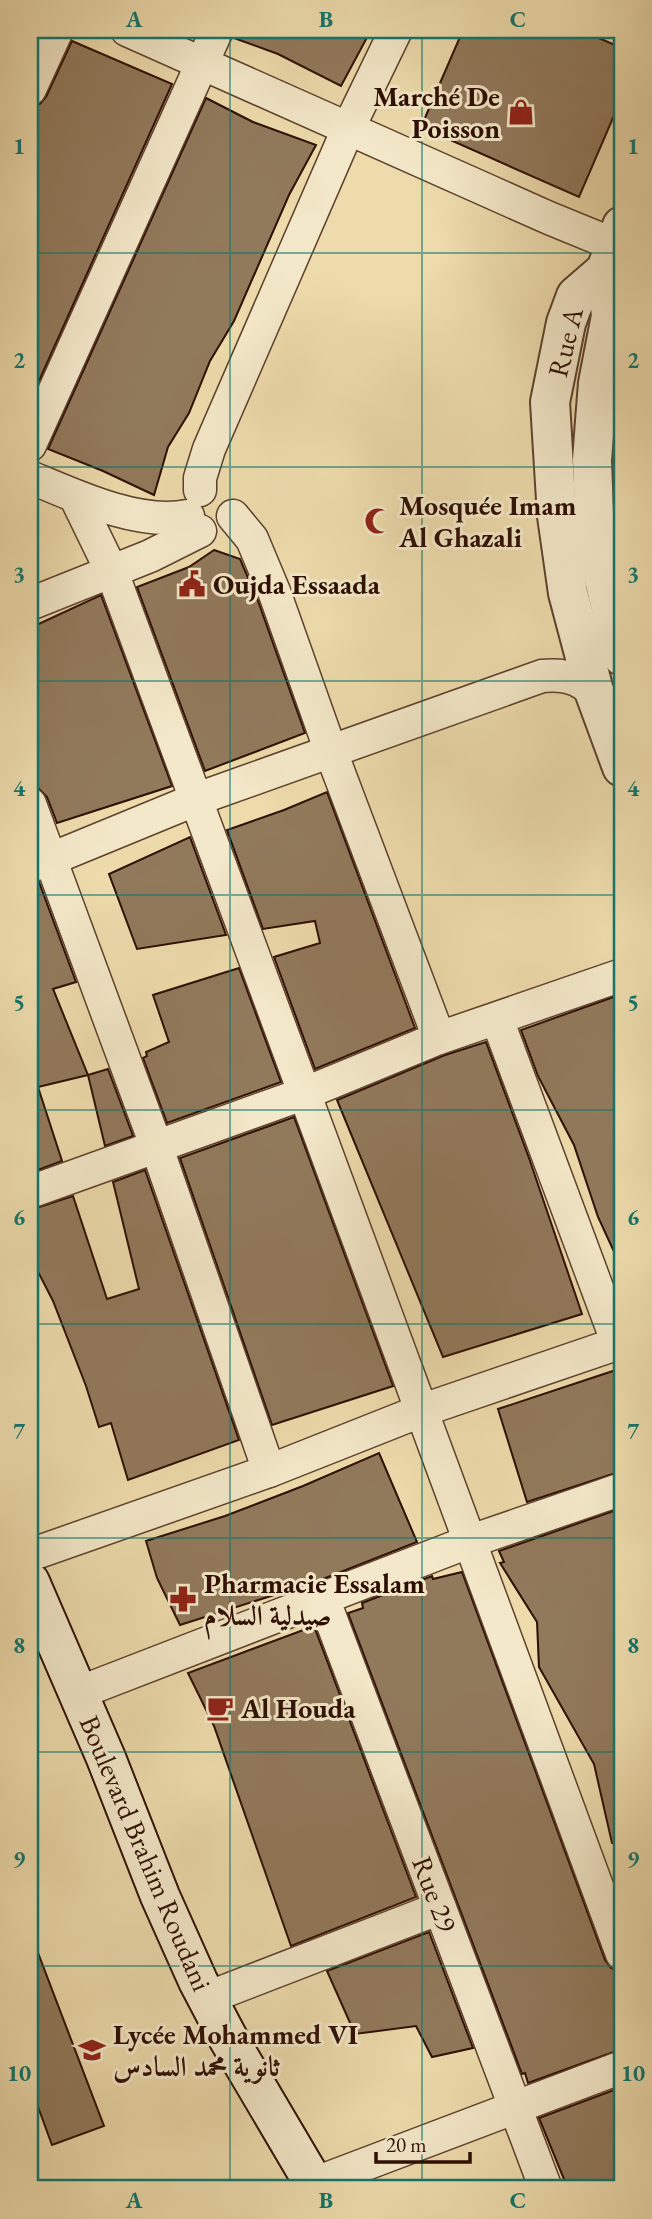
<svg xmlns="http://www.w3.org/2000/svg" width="652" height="2219" font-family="'EB Garamond',Amiri,serif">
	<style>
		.building { fill: #91795b; stroke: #2d0e03; stroke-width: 2 }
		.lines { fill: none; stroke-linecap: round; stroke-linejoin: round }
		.minor-casing { stroke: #5d412d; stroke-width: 35 }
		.tertiary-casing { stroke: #5d412d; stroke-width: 42 }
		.secondary-casing { stroke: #2d0e03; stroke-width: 42 }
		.minor { stroke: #f3e8c9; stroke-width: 32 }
		.tertiary { stroke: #f3e8c9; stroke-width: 38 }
		.secondary { stroke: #f3e8c9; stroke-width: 38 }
		.grid { fill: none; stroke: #0f766e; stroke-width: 2; stroke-opacity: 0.55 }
		.labels { text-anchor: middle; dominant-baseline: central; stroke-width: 6; stroke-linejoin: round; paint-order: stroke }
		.poi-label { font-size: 28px; font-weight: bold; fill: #2d0e03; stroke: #f3e8c9; text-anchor: start }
		.street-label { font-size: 28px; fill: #2d0e03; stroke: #f3e8c9 }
		.neatline { fill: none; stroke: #0f766e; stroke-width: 2.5 }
		.grid-label { font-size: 23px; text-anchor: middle; font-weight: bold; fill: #0f766e }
	</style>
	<rect width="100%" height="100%" fill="#eddbac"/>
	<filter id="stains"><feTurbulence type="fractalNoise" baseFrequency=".00286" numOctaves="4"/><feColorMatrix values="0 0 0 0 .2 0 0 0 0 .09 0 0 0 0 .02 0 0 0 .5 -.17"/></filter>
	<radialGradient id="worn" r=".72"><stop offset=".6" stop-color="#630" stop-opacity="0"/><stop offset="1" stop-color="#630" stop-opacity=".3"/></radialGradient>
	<!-- building -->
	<g class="building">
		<polygon points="235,30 371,30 341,86 278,54 234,38"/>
		<polygon points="463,30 580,30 622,48 622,97 579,197 421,127"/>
		<polygon points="72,41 172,84 30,401 30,107 40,104 46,97"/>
		<polygon points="206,98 253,122 316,145 289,195 234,321 210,361 189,413 168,447 154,495 103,471 48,449"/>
		<polygon points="214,550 240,559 258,601 305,733 205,771 137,587 189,567"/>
		<polygon points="101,595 172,786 57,823 47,797 38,788 30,765 30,628"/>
		<polygon points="327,792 415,1028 315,1069 274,957 320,943 315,921 263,929 227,830 284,810"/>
		<polygon points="190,837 226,935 137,949 109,874"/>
		<polygon points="39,882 76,982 53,989 88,1075 38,1087 62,1161 30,1173 30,884"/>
		<polygon points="239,968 281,1082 167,1123 143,1058 147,1056 146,1052 169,1042 153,995"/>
		<polygon points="622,994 622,1269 598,1217 574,1145 538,1076 521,1030"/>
		<polygon points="486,1042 529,1158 582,1314 443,1357 337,1100 445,1055"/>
		<polygon points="108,1069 133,1136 105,1146 88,1075"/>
		<polygon points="294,1117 393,1386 272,1425 180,1158"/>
		<polygon points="145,1170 239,1440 128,1480 111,1423 99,1427 86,1386 53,1301 30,1256 30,1210 73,1196 107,1299 139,1289 113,1182"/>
		<polygon points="622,1368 622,1471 527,1502 498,1409"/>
		<polygon points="379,1453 417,1542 318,1581 180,1625 157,1578 146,1541 225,1516 303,1486"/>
		<polygon points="622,1508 622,1842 612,1843 594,1764 539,1667 537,1622 500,1563 504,1562 499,1551"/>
		<polygon points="462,1572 605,1960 611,1968 622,1972 622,2049 528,2083 525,2073 522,2074 348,1613 363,1608 362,1603 432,1576 433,1579"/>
		<polygon points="314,1626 416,1897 291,1946 214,1726 188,1673"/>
		<polygon points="429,1932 473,2048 432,2057 416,2026 355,2034 327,1971"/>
		<polygon points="32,1937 104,2126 52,2145 30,2085 30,1938"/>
		<polygon points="622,2087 622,2189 568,2189 539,2118"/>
	</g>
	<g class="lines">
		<!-- minor casing -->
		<g class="minor-casing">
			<g id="minor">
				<polyline points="127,30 549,218 615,245"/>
				<polyline points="30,89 57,30"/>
				<polyline points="30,445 217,30"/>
				<path d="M30 477C75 496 139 526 188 516"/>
				<polyline points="200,490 200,478 209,449 348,129 396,30"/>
				<polyline points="75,496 112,572 622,1954"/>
				<polyline points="233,516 252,539 275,594 331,752 439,1038"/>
				<polyline points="30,604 150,556 200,531"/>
				<polyline points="30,804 157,1148 269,1471"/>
				<path d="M30 866 51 859 197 799 542 676C573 673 583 682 606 701"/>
				<polyline points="497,1019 618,1344"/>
				<polyline points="30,1192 303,1094 439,1038 622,975"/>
				<polyline points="30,1555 269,1471 423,1410 622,1342"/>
				<polyline points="323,1598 546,2189"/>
				<polyline points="78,1693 471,1541 622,1489"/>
				<polyline points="207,1998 440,1908"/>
				<polyline points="313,2184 622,2067"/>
			</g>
		</g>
		<!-- tertiary casing -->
		<g class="tertiary-casing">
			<g id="tertiary">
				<polyline points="622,226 606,270 611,316 598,383 592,460 595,540 622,656"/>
				<polyline points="606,270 576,296 566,323 550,402 557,516 568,593 594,691 622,767"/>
			</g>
		</g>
		<!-- secondary casing -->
		<g class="secondary-casing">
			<polyline id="secondary" points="30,1582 106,1758 160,1896 198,1981 228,2038 317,2189"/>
		</g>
		<!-- minor -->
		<use href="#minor" class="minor"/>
		<!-- tertiary -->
		<use href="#tertiary" class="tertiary"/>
		<!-- secondary -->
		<use href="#secondary" class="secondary"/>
	</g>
	<!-- grid -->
	<path class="grid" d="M230 30V2189M422 30V2189M30 253H622M30 467H622M30 681H622M30 895H622M30 1110H622M30 1324H622M30 1538H622M30 1752H622M30 1966H622"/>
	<!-- icons -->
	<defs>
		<g id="shop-bare" transform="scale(2.1)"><path d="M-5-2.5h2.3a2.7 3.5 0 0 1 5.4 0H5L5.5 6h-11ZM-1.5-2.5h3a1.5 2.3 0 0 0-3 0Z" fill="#8f2418" stroke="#f3e8c9" stroke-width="2.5" paint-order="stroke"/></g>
		<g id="mosque-bare" transform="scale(2.1)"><path d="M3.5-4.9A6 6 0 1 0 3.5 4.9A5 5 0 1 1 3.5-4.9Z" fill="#8f2418" stroke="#f3e8c9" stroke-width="2.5" paint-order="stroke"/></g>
		<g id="civic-bare" transform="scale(2.1)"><path d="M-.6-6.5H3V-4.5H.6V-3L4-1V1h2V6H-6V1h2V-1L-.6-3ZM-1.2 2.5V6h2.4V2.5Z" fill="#8f2418" stroke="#f3e8c9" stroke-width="2.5" paint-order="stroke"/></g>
		<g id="pharmacy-bare" transform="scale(2.1)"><path d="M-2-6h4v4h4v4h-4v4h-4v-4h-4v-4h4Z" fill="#8f2418" stroke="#f3e8c9" stroke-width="2.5" paint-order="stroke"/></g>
		<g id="cafe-bare" transform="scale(2.1)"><path d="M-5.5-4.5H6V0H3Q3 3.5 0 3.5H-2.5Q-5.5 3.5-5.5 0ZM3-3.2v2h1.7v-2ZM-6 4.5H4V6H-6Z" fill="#8f2418" stroke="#f3e8c9" stroke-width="2.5" paint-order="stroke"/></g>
		<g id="school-bare" transform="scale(2.1)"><path d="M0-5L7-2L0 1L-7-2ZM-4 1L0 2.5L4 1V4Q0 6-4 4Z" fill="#8f2418" stroke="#f3e8c9" stroke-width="2.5" paint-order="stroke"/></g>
	</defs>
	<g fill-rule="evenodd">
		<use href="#shop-bare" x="521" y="112"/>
		<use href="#mosque-bare" x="378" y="521"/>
		<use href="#civic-bare" x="192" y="584"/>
		<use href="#pharmacy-bare" x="183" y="1599"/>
		<use href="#cafe-bare" x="220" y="1708"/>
		<use href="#school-bare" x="92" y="2050"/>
	</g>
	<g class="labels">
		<!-- poi labels -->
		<g class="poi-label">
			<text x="500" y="96" text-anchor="end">Marché De<tspan x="500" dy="32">Poisson</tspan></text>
			<text x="399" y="505">Mosquée Imam<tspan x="399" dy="32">Al Ghazali</tspan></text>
			<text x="213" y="584">Oujda Essaada</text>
			<text x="204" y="1583">Pharmacie Essalam<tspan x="204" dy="32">صيدلية السلام</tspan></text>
			<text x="241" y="1708">Al Houda</text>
			<text x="113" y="2034">Lycée Mohammed VI<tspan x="113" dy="32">ثانوية محمد السادس</tspan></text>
		</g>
		<!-- street labels -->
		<g class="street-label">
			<text transform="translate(565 342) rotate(-76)">Rue A</text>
			<text transform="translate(146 1853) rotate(67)">Boulevard Brahim Roudani</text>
			<text transform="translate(435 1894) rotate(69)">Rue 29</text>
		</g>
	</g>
	<!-- margin -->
	<rect width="652" height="2219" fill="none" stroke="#eddbac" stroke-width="77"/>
	<!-- scale -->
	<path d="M376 2152v10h94v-10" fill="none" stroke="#2d0e03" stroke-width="3.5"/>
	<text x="386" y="2152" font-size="21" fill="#2d0e03" stroke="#f3e8c9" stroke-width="5" paint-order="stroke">20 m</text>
	<rect x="38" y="38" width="576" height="2142" class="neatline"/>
	<g class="grid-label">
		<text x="134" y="27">A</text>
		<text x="326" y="27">B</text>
		<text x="518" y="27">C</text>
		<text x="19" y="154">1</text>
		<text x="633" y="154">1</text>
		<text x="19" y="368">2</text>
		<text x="633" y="368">2</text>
		<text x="19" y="582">3</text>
		<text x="633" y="582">3</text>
		<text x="19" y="796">4</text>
		<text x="633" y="796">4</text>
		<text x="19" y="1010">5</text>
		<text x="633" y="1010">5</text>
		<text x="19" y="1225">6</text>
		<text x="633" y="1225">6</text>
		<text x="19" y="1439">7</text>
		<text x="633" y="1439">7</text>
		<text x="19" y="1653">8</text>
		<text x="633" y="1653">8</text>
		<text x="19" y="1867">9</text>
		<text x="633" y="1867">9</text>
		<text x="19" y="2081">10</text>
		<text x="633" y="2081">10</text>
		<text x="134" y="2208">A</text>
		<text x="326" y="2208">B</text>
		<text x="518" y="2208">C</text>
	</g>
	<rect width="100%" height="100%" filter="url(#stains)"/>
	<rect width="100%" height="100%" fill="url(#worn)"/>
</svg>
